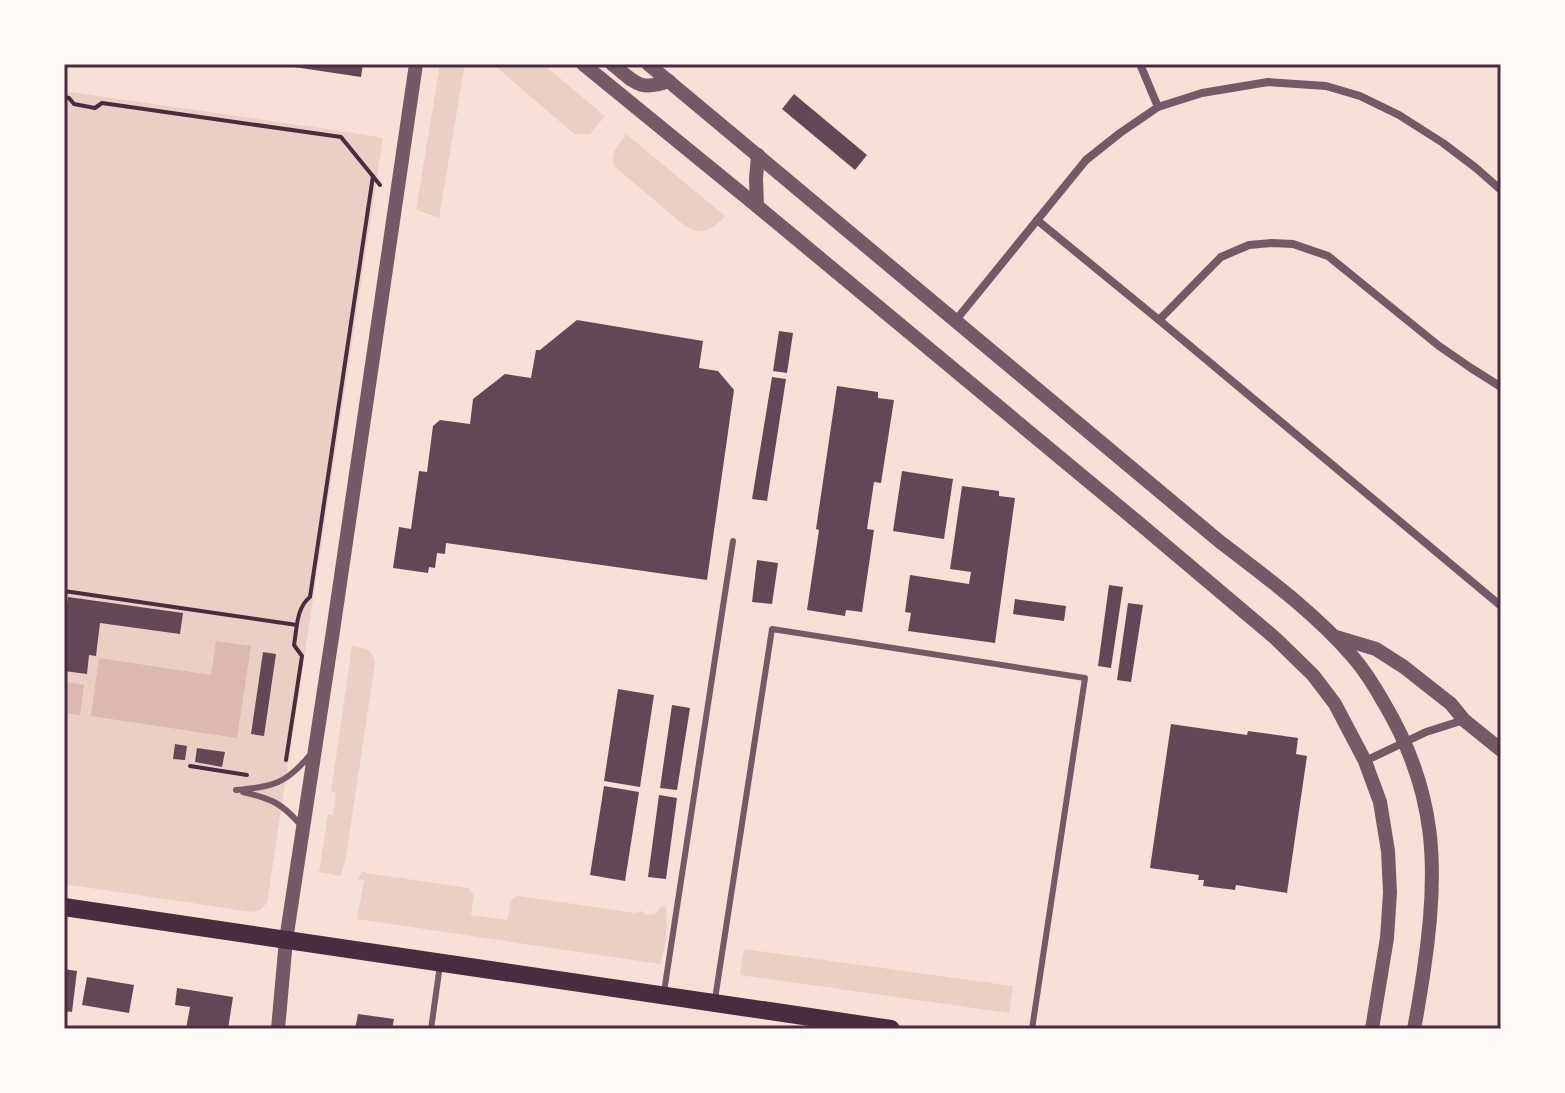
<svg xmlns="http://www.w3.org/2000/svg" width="1565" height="1093" font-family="Jost,sans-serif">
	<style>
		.green { fill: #ebcfc5 }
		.water { fill: #dcb8b0 }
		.building { fill: #644757 }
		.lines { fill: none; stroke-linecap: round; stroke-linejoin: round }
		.path { stroke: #4a2c40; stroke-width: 4 }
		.service { stroke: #755966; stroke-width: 6 }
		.minor { stroke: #755966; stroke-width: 8 }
		.tertiary { stroke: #755966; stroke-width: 14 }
		.primary { stroke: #4a2c40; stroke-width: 18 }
		.neatline { fill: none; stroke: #4a2c40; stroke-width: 3 }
	</style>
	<rect width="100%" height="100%" fill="#f7e1d7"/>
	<!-- green -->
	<g class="green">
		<polygon points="440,64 469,64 464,69 439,218 416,210"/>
		<polygon points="493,64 543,64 605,116 590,134 574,134"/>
		<polygon points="64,91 354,133 383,138 267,903 260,910 252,912 64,884"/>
		<path d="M626 134 725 216C713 229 702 237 685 226L614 166C609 154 619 145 626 134Z"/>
		<polygon points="352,646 367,649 373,656 375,663 346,857 341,876 319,872 328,815 333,815 336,793 331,792"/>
		<path d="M362 871 366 873 469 888 474 896 471 915 507 920C510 911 508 897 519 896L635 913 641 911 647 915 655 914 661 906 666 907C668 928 666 944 660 964L357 919 364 880 358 879Z"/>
		<polygon points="744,949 1013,986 1009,1013 740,975"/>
	</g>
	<!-- water -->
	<g class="water">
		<polygon points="216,641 251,646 237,738 91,716 99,658 211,675"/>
		<polygon points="66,682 84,685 80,715 64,713"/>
	</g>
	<!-- building -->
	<g class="building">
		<polygon points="294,64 363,64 361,77 294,67"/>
		<polygon points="794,94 867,155 855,170 782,109"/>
		<polygon points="577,320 703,341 699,368 718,371 734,390 707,580 446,543 445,554 437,553 435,568 429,567 428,573 393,568 399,527 411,529 419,471 427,472 433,426 440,420 470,424 473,399 505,374 531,378 536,350 540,350"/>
		<polygon points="779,331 793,333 787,373 773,371"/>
		<polygon points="772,377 786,379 767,501 752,499"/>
		<polygon points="837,386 878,392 878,398 894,400 881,483 874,482 867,529 874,530 862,612 846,610 845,616 807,610 819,530 816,529"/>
		<polygon points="902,471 953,479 944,539 893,531"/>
		<polygon points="962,486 999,491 999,496 1015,498 995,643 908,631 911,613 905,612 910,575 969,584 971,572 950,569"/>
		<polygon points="757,560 778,563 772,604 752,602"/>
		<polygon points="1109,585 1123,587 1111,668 1098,666"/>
		<polygon points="68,597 183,613 180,634 100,623 96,656 89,655 87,674 64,671 64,628"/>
		<polygon points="1015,599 1066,606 1064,621 1013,614"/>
		<polygon points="1128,603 1143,605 1131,682 1117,680"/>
		<polygon points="263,652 276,654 264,736 251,734"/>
		<polygon points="618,689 654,695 640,787 604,781"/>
		<polygon points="672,705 690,708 677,790 660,788"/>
		<polygon points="1171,724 1247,735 1248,731 1298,738 1296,754 1307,756 1287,893 1236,885 1235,890 1203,886 1204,880 1198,880 1199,875 1150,868"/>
		<polygon points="175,744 187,746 185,760 173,759"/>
		<polygon points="197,748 225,752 222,767 195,762"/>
		<polygon points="604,786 639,792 625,881 590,875"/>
		<polygon points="659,795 677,798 666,879 648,877"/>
		<polygon points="64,969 77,971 72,1012 64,1011"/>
		<polygon points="87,977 134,985 129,1013 82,1005"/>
		<polygon points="177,988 233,997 228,1029 186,1029 190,1007 175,1005"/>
		<polygon points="358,1014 394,1019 392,1029 355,1029"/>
	</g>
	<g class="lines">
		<!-- path -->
		<g class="path">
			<polyline points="64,97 69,98 74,104 95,108 102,103 341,137 380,185"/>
			<polyline points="64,591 297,625"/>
			<path d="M286 760 302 656 294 645C297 629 296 608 310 597L373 176"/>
			<polyline points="190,766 247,775"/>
		</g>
		<!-- service -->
		<g class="service">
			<path d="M236 790C274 786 285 785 311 754"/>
			<path d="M243 792C272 799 280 802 301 825"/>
			<polyline points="664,992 733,541"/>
			<polyline points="715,999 772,629 1085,678 1032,1029"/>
			<polyline points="431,1029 440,965"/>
		</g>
		<!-- minor -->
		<g class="minor">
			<polyline points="1140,64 1158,107"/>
			<polyline points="1037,220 1159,320 1501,606"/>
			<polyline points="956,320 1086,160 1120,133 1158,107 1202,93 1268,82 1326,86 1360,96 1399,115 1443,143 1476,168 1501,190"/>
			<polyline points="1159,320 1221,257 1249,245 1272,243 1293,244 1328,256 1439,346 1471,368 1501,387"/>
			<polyline points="1365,761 1426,732 1464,720"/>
		</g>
		<!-- tertiary -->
		<g class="tertiary">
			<polyline points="583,64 757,206 1140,524 1275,638 1313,675 1335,704 1365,761 1380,802 1388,851 1390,892 1387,938 1372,1029"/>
			<path d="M612 64C635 82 639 92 669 81"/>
			<path d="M648 64 1219 541C1266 577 1314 612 1353 657 1365 671 1375 687 1384 703 1437 792 1439 869 1424 969 1421 989 1418 1009 1414 1029"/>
			<polyline points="757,206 756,179 758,155"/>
			<polyline points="1336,637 1376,649 1404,667 1451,704 1464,720 1501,750"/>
			<polyline points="278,1029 286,940 333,631 416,64"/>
		</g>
		<!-- primary -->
		<polyline class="primary" points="64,907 891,1029"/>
	</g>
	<!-- border -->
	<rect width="1565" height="1093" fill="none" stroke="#fffaf5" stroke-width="132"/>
	<rect x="66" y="66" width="1433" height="961" class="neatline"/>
</svg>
